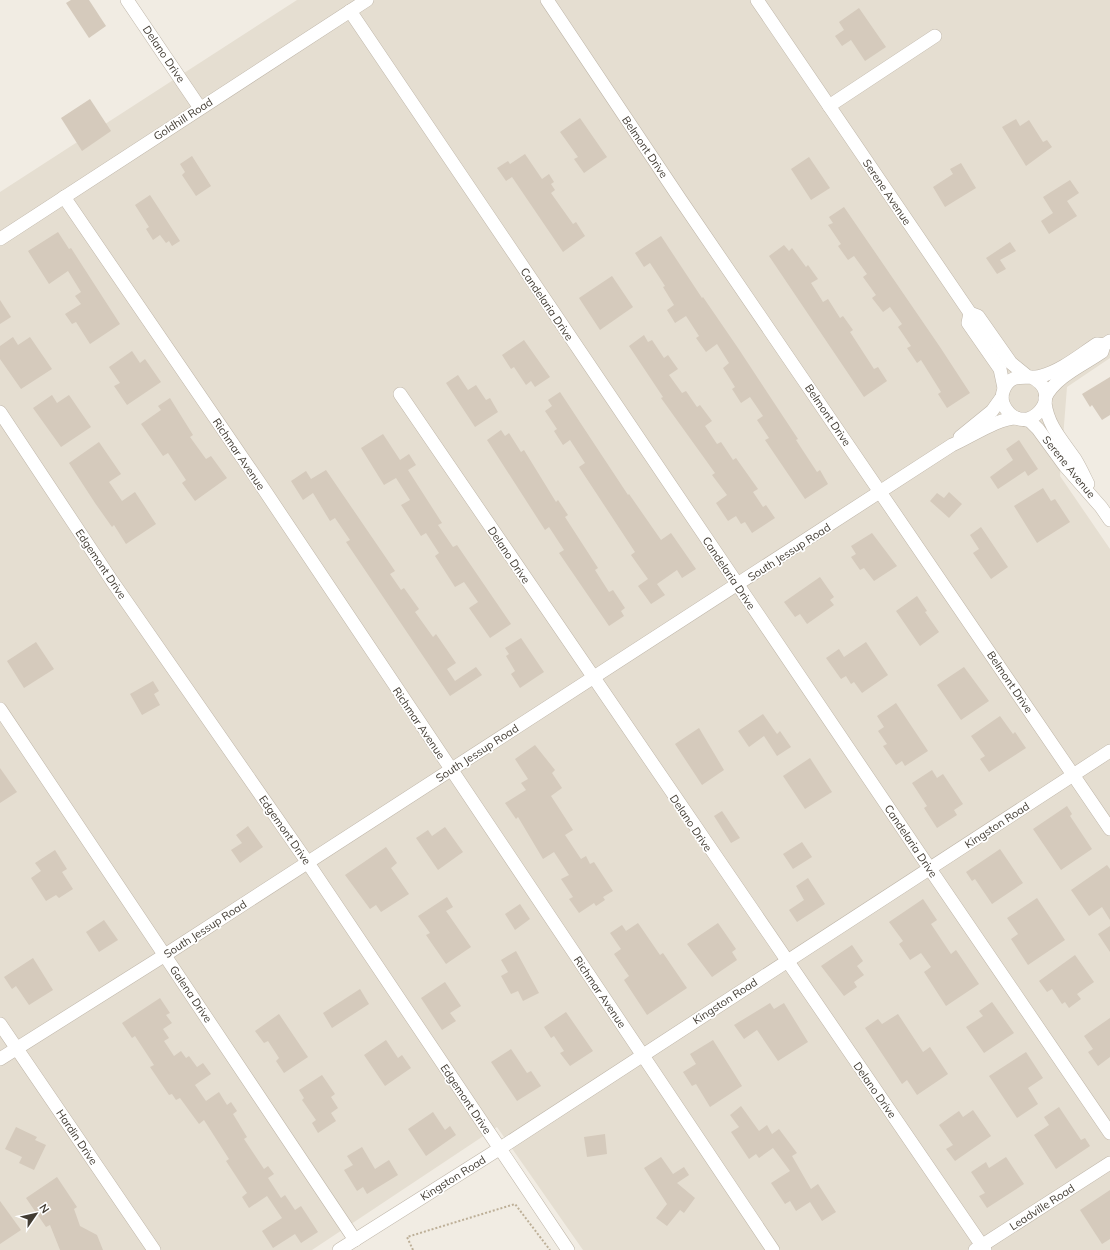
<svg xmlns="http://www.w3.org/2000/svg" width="1110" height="1250" font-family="Mulish,sans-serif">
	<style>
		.residential { fill: #e5ded1 }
		.building { fill: #d5cabc }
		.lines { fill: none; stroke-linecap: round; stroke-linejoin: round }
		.minor-casing { stroke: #bfb6a9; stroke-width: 14 }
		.path { stroke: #bdaf97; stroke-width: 2; stroke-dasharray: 2 2; stroke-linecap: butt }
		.minor { stroke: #fff; stroke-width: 13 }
		.labels { text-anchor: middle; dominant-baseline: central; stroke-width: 3.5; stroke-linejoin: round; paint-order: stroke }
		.street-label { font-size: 11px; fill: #423c33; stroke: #fff }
	</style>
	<rect width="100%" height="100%" fill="#f1ece3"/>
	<!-- residential -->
	<polygon class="residential" points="297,0 1110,0 1110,358 1067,387 1060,476 1110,549 1110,1250 583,1250 497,1127 312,1250 0,1250 0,192"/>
	<!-- building -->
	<g class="building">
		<polygon points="71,0 89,0 106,26 89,38 66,3"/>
		<polygon points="859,8 886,47 865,61 851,40 842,46 835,36 844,30 839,22"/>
		<polygon points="90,99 111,131 82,151 61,118"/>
		<polygon points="580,118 607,157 584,173 574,159 578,157 560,132"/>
		<polygon points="1016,119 1020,126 1029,120 1043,142 1047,140 1052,147 1026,166 1002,127"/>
		<polygon points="525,154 542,179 549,174 554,182 551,184 555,190 551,193 573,224 576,222 585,236 563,252 512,177 506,181 497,168 508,161 510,164"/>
		<polygon points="192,156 211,186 196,196 182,175 185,172 180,164"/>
		<polygon points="809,157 830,188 811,200 791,169"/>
		<polygon points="961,163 976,188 945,207 933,187 953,174 950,169"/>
		<polygon points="1070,180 1079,193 1067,201 1077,216 1049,234 1041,221 1053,213 1043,197"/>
		<polygon points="150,195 180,241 172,246 169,241 166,243 160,235 153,240 146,229 149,227 135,205"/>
		<polygon points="844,207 940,347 970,393 947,408 938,394 941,392 921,360 917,363 907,348 911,346 898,327 902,324 890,307 883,312 872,298 876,295 863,277 867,274 854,256 848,260 838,246 841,244 828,225 833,223 829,217"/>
		<polygon points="58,232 69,249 71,248 120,324 90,344 76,322 72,324 65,314 81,304 75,296 81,292 68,271 49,284 28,251"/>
		<polygon points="661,236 702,298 703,297 738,348 798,439 796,440 817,472 820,470 828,484 805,499 765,440 769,438 757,420 763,416 750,397 741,403 732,389 735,387 723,368 729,363 717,344 706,352 696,338 699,336 686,316 675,323 667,310 674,305 663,287 665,286 650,263 644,267 635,253"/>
		<polygon points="1010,242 1016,251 1000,260 1006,269 997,274 986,258"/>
		<polygon points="784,245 789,251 792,248 806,267 808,265 818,279 811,283 823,302 828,299 840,318 843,316 853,330 850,332 874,369 878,367 887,381 864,397 769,256"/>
		<polygon points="612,276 633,307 600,330 579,298"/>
		<polygon points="0,300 11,317 0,324"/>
		<polygon points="644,335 648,342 652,340 664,358 668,355 678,369 669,375 682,393 686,391 697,407 700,405 712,421 705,426 717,444 721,442 733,460 736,458 758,489 753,492 763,507 766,505 775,518 752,533 745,522 741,524 736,516 728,521 716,503 727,495 712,475 715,473 661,398 663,397 629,346"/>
		<polygon points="13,337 18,345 30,337 52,369 21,389 0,359 0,346"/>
		<polygon points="524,340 550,377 535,387 531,381 526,385 514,367 511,369 502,355"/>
		<polygon points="132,351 140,363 145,359 161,382 127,405 114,386 120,383 109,367"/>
		<polygon points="458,375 468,390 476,385 486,400 490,398 498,412 475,427 446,383"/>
		<polygon points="1110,377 1110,415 1102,420 1092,405 1090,407 1082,394"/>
		<polygon points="560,392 628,495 629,494 661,540 671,533 696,569 682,578 677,570 657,584 665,595 651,604 638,586 648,579 631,555 635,552 579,467 585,463 570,440 563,445 554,431 557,429 545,411 552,406 548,400"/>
		<polygon points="52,395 57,403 69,395 91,427 61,447 33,408"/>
		<polygon points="170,398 193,435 190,437 206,459 211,456 227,478 195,501 182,483 186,480 168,453 163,456 141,424 161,410 158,406"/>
		<polygon points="501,430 505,436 509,433 521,452 524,450 556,502 558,500 568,515 565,517 598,568 595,570 609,592 613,590 625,608 621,611 624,616 609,626 559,553 564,550 549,527 545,530 487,440"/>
		<polygon points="383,434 400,460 409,454 416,465 408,470 442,523 438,525 453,547 457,545 511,624 490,638 469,608 478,602 464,582 455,587 435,556 439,553 426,533 421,536 401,505 410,500 396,478 384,485 361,448"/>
		<polygon points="1019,440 1038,469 1028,476 1025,471 998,489 990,477 1013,460 1006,449"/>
		<polygon points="99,442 121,474 109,482 122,501 135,492 156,524 126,544 114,525 112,527 95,503 69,463"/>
		<polygon points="326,470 395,571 390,574 401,590 404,588 419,609 415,612 433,637 436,634 456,663 447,669 455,681 476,667 482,675 450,696 346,542 350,540 335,518 330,521 313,493 303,500 291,481 306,471 311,479"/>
		<polygon points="1043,488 1051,501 1055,499 1070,522 1037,543 1014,506"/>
		<polygon points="949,492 962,504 949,518 930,501 937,493 944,498"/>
		<polygon points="981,527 1008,567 991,579 973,553 979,549 970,535"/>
		<polygon points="872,533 897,566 874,581 864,568 860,570 851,557 856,554 851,546"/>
		<polygon points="820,577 834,597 830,600 834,605 807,624 800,614 795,617 784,602"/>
		<polygon points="917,596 927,611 925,612 939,632 920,646 896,611"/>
		<polygon points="521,638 544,672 520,688 511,674 515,671 506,656 509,654 505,648"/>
		<polygon points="36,642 54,669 24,688 7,661"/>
		<polygon points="866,642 888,675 862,693 854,682 851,684 846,676 841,679 826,658 839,649 844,657"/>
		<polygon points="964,667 989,701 961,720 937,685"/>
		<polygon points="153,681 159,691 154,694 160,705 142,715 130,694"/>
		<polygon points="896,703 928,751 905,766 902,761 896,765 883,746 887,744 878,731 884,727 877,716"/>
		<polygon points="763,714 777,734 780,731 791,747 777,756 764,736 749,747 738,731"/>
		<polygon points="1000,716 1013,734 1015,732 1026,748 989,772 980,759 985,756 971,736"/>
		<polygon points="699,728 724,770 702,785 675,744"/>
		<polygon points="535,745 555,770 552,773 562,788 551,796 573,830 565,835 581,859 586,856 590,864 594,862 613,891 603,897 605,900 596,906 594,903 579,913 569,899 573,897 561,879 569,875 554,852 543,859 518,817 516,819 505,803 526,790 521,783 528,779 515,759"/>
		<polygon points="810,758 832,792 805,809 783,776"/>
		<polygon points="0,768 17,792 0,803"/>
		<polygon points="932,770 937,778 943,774 963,804 954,810 957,815 937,828 924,808 927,806 912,783"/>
		<polygon points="1067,806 1072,814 1070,816 1092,849 1061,870 1033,829"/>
		<polygon points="722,811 740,838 731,843 714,816"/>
		<polygon points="248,826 263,847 240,863 231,850 242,843 236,835"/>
		<polygon points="445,827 463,852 438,870 416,838 428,830 432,836"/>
		<polygon points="802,842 812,857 793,869 783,854"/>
		<polygon points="386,847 397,863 391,868 409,894 381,912 376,905 370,909 345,875"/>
		<polygon points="1000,849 1023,883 992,904 975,879 972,881 966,872"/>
		<polygon points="55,850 67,869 62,872 73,889 59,898 56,895 46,901 31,878 41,871 35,863"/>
		<polygon points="1107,865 1110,869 1110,920 1102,907 1089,916 1071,890"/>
		<polygon points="808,878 825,904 797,922 789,910 804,900 796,886"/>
		<polygon points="447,897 453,907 446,911 471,947 446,964 426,935 430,933 418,916"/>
		<polygon points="1037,898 1065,940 1028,965 1011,939 1018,934 1007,918"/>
		<polygon points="923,899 937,920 931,924 951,954 956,950 979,984 946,1006 924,972 931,967 921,953 910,960 899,944 903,941 889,922"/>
		<polygon points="520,904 530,919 515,930 505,914"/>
		<polygon points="104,920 118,940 99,952 86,932"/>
		<polygon points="638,923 660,955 663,953 687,988 647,1015 624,980 629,976 614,954 621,949 610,933 622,925 626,931"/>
		<polygon points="718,923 736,949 732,952 737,960 712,977 687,944"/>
		<polygon points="1110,926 1110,952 1098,934"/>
		<polygon points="852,945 863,961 857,966 864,975 854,982 857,987 844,996 821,966"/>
		<polygon points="516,951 539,993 523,1001 518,991 511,994 501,976 508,972 501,960"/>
		<polygon points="1075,955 1094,982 1077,994 1081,999 1069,1008 1065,1002 1062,1004 1052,989 1047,992 1039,981"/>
		<polygon points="33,958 53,990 29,1005 16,986 12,989 4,977"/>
		<polygon points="445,982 461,1006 450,1013 456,1021 442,1030 421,998"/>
		<polygon points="360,989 369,1004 332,1028 323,1013"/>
		<polygon points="160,998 170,1013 166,1015 172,1023 163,1029 169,1038 164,1041 174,1056 181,1051 186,1058 189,1056 197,1067 203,1063 211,1074 195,1085 206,1101 219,1092 227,1105 231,1102 237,1111 233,1114 247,1137 244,1139 264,1169 268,1166 274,1174 268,1178 281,1198 285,1195 295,1210 301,1206 318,1232 301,1243 295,1234 273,1248 262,1231 282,1218 267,1196 249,1208 242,1197 247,1193 226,1161 229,1159 204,1120 199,1124 180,1098 176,1100 172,1094 169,1095 150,1067 154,1065 135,1036 132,1038 122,1023"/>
		<polygon points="992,1002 1014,1033 984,1053 966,1027 983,1016 979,1011"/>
		<polygon points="770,1003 774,1009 784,1003 808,1042 778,1061 757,1030 744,1039 734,1025"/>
		<polygon points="566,1012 593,1051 570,1066 560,1053 564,1051 554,1036 551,1038 544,1027"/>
		<polygon points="279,1014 308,1057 284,1073 276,1061 279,1058 268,1041 264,1043 255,1031"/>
		<polygon points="898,1014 923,1052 930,1047 948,1074 917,1095 907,1080 902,1084 865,1028 878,1019 882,1024"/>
		<polygon points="1110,1018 1110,1057 1098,1066 1088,1052 1093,1049 1084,1036"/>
		<polygon points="386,1040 398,1058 402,1055 411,1068 385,1086 364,1055"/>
		<polygon points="713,1040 742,1086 710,1107 696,1084 692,1086 683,1072 696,1064 690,1054"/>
		<polygon points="511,1049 527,1073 531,1071 541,1086 517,1101 491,1062"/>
		<polygon points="1026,1052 1043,1078 1028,1088 1038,1104 1017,1118 989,1076"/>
		<polygon points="322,1075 335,1094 331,1097 338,1108 331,1113 336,1121 318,1133 312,1123 316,1120 302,1100 304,1098 299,1090"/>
		<polygon points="741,1106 759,1131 767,1125 772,1134 779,1129 797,1153 792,1156 811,1189 818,1184 836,1212 822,1221 810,1202 796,1211 790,1201 785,1204 771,1183 790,1171 773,1148 759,1158 756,1154 749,1159 731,1132 739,1127 730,1115"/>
		<polygon points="1059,1107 1081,1140 1085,1138 1090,1146 1056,1169 1034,1135 1049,1125 1044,1117"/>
		<polygon points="973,1110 991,1136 955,1161 946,1149 953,1145 939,1125 959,1111 963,1117"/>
		<polygon points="433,1112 445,1130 450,1126 456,1135 426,1156 408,1129"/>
		<polygon points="16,1127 37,1137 35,1140 46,1145 34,1170 19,1163 22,1157 5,1149"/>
		<polygon points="605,1134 607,1154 587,1157 584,1137"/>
		<polygon points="362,1147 375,1169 389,1160 398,1175 367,1194 363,1187 357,1191 344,1170 353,1165 347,1156"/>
		<polygon points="661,1157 673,1174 684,1167 689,1175 677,1183 695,1198 684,1213 680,1210 667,1226 656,1218 667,1204 644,1168"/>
		<polygon points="1006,1157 1024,1184 987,1208 979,1196 985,1193 971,1172 986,1162 989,1168"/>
		<polygon points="57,1177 77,1207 74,1209 80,1226 97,1235 103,1250 60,1250 50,1225 46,1227 26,1198"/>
		<polygon points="1110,1190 1110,1239 1102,1244 1080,1210"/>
		<polygon points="0,1201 21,1230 0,1244"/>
	</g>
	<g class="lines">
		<!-- minor casing -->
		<g class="minor-casing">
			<g id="minor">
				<polyline points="127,0 200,108"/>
				<polyline points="547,0 680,199 1110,829"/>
				<polyline points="757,0 970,313 968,323 1000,369 1004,388"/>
				<polyline points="350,11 930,869 1110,1133"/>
				<polyline points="829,106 935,36"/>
				<polyline points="64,197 261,485 773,1250"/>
				<polyline points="0,239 367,0"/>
				<polyline points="970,313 978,316 1011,363 1027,376"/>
				<path d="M1031 377C1068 394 1026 440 1006 409 1002 404 1001 396 1004 389 1012 371 1027 380 1041 376 1061 371 1080 355 1097 344L1104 345 1110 341"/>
				<polyline points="400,394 985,1250"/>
				<path d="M1045 398C1055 377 1083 365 1102 352L1104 345"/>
				<path d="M1045 403C1048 426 1062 440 1075 459 1080 467 1084 476 1088 484"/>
				<polyline points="0,412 112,581 308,863 568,1250"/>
				<polyline points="1023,419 1030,421 1038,429 1065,466 1101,507 1110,520"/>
				<polyline points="960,437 992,411 1002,397"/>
				<polyline points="0,709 355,1240"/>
				<polyline points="0,1024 154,1250"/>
				<path d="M0 1059 165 955 952 445C971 437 997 418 1017 418"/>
				<polyline points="339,1250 499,1149 1110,751"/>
				<polyline points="975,1250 1110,1163"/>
			</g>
		</g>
		<!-- path -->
		<polyline class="path" points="413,1250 407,1237 515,1204 550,1250"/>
		<!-- minor -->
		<use href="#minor" class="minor"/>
	</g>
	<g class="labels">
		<!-- street labels -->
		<g class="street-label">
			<text transform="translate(164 54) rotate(56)">Delano Drive</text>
			<text transform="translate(183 119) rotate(-33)">Goldhill Road</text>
			<text transform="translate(645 147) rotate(56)">Belmont Drive</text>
			<text transform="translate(887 192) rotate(56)">Serene Avenue</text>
			<text transform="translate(547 304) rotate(56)">Candelaria Drive</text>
			<text transform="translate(828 415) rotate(56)">Belmont Drive</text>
			<text transform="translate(239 454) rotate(56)">Richmar Avenue</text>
			<text transform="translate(1069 467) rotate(51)">Serene Avenue</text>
			<text transform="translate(789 552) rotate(-33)">South Jessup Road</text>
			<text transform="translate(509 555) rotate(56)">Delano Drive</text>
			<text transform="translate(101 564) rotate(56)">Edgemont Drive</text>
			<text transform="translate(729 573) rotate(56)">Candelaria Drive</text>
			<text transform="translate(1010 682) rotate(56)">Belmont Drive</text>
			<text transform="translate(419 723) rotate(56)">Richmar Avenue</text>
			<text transform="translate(477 753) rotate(-33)">South Jessup Road</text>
			<text transform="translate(691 823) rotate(56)">Delano Drive</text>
			<text transform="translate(997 825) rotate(-33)">Kingston Road</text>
			<text transform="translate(285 830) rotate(55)">Edgemont Drive</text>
			<text transform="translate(911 841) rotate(56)">Candelaria Drive</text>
			<text transform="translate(205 929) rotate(-33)">South Jessup Road</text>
			<text transform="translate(600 992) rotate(56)">Richmar Avenue</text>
			<text transform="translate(191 994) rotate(56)">Galena Drive</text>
			<text transform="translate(725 1001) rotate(-33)">Kingston Road</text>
			<text transform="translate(875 1090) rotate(55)">Delano Drive</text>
			<text transform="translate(466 1099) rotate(56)">Edgemont Drive</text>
			<text transform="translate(77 1137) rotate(56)">Hardin Drive</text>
			<text transform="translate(453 1178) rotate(-32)">Kingston Road</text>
			<text transform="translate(1042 1207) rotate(-33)">Leadville Road</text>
		</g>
	</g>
	<!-- north arrow -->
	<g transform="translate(36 1214) rotate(56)" stroke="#ffffff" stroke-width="3" paint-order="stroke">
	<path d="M0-3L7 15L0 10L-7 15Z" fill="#423c33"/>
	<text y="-6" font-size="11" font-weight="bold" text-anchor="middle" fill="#423c33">N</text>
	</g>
</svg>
